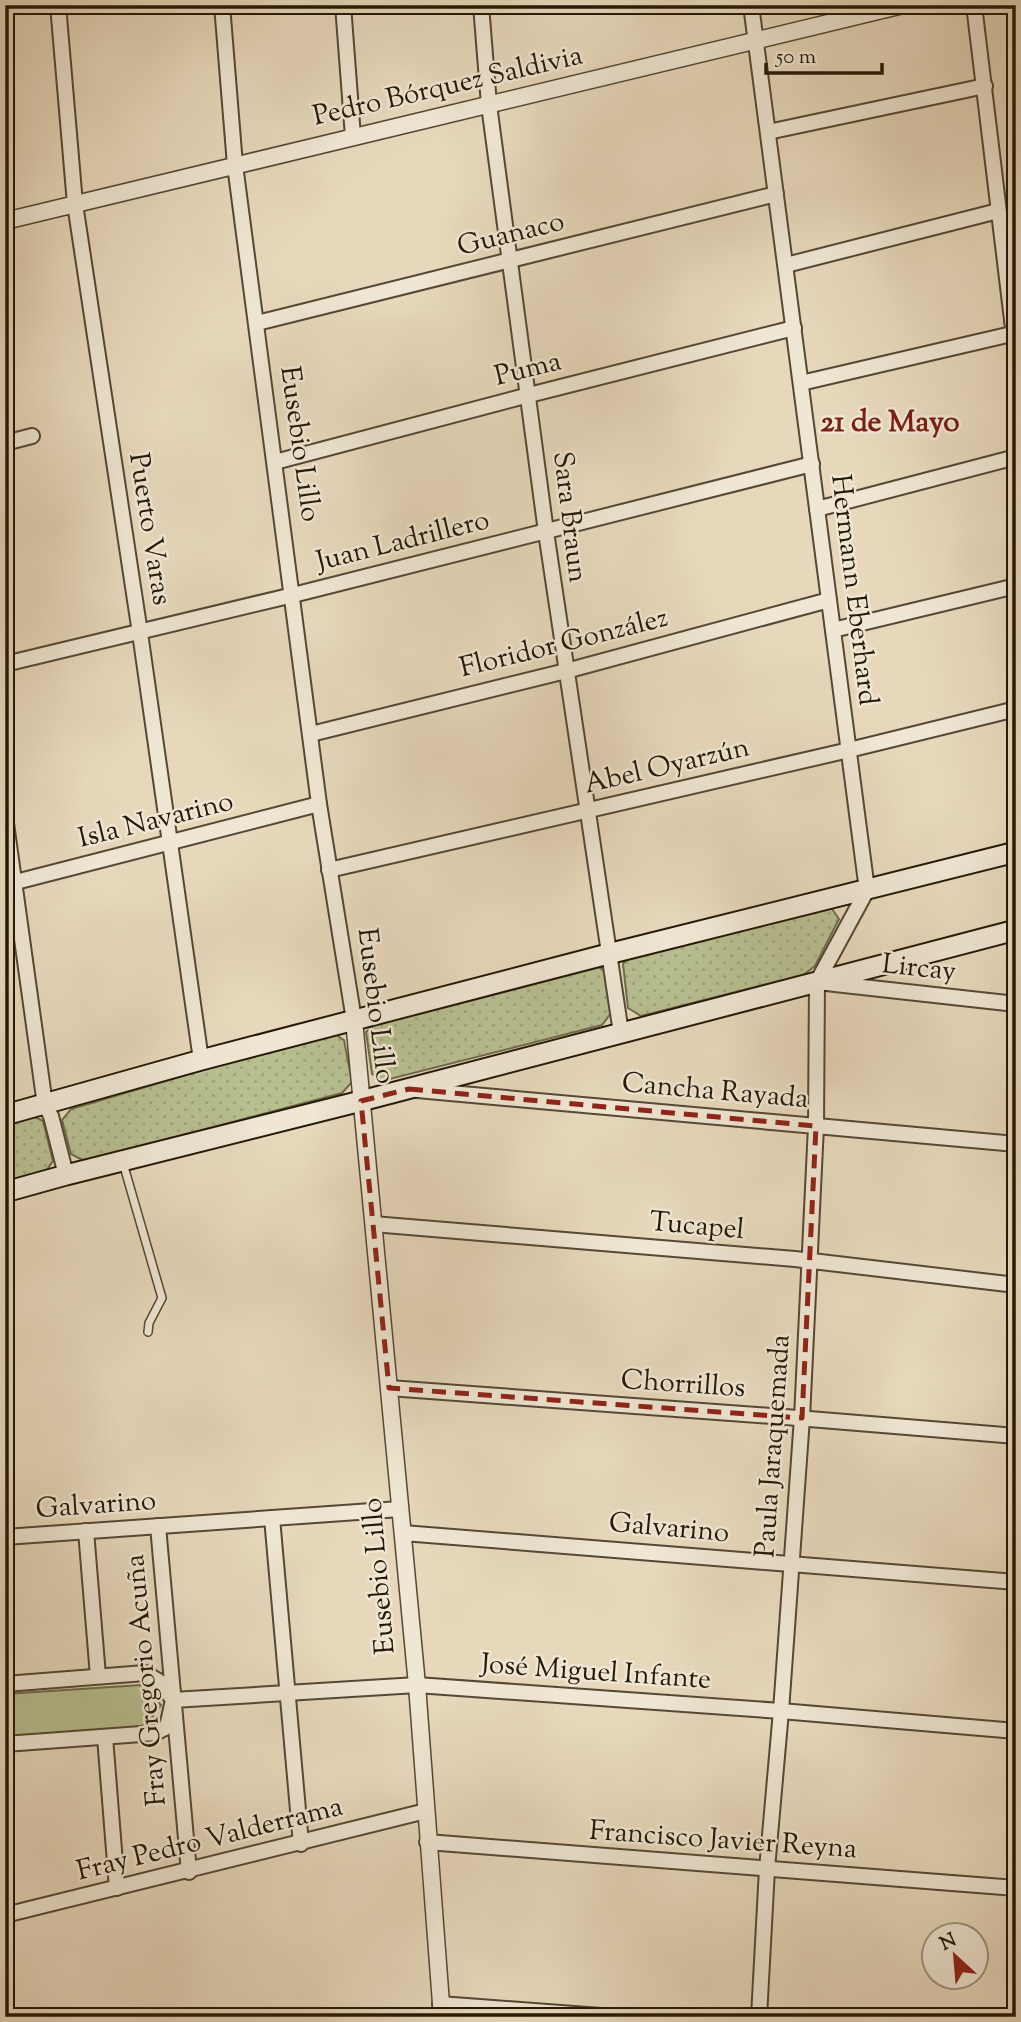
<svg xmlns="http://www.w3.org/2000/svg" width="1021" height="2022" font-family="'Sorts Mill Goudy',serif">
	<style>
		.grass { fill: url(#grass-dots); stroke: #6e6b4b; stroke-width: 2 }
		.garden { fill: #b7be90; stroke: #6e6b4b; stroke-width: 2 }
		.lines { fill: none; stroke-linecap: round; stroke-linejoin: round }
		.service-casing { stroke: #554834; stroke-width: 10 }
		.minor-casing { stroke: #554834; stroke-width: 18 }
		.tertiary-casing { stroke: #554834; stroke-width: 19 }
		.secondary-casing { stroke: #241806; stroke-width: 23 }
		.service { stroke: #efe6d3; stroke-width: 7 }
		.minor { stroke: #efe6d3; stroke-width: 14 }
		.tertiary { stroke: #efe6d3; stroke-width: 16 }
		.secondary { stroke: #efe6d3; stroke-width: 19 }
		.marked { fill: none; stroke: #8f2418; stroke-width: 5; stroke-dasharray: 14 9; stroke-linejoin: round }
		.labels { text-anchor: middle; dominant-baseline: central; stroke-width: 5; stroke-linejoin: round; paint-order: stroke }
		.street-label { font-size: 28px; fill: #241806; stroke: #efe6d3 }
		.neighbourhood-label { font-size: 30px; font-weight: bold; fill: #7a1f14; stroke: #efe6d3 }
	</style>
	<defs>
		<pattern id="grass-dots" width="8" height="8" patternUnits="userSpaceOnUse" patternTransform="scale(1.75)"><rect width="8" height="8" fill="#b7be90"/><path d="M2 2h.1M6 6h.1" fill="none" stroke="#9da37b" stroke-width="1.8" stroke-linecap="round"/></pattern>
	</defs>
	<rect width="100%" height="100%" fill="#e7d8bc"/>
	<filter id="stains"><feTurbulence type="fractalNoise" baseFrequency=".00286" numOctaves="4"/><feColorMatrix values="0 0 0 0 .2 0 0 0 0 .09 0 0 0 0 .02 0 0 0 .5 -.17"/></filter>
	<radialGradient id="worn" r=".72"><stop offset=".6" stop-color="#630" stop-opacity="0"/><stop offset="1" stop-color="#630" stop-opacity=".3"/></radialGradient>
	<!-- grass -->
	<g class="grass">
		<polygon points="830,906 839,919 815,966 803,975 641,1016 628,1008 623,964 631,953"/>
		<polygon points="597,965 606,973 611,1013 602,1025 382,1081 372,1074 366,1032 378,1022"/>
		<polygon points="332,1032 344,1040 352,1082 342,1093 84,1161 71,1154 62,1120 71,1109"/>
		<polygon points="31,1115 43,1121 53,1161 46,1171 5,1182 5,1122"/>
	</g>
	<!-- garden -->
	<polygon class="garden" points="141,1685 161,1705 144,1729 5,1736 5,1694"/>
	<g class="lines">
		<!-- service casing -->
		<g class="service-casing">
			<polyline id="service" points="123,1163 162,1298 149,1323 148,1332"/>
		</g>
		<!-- minor casing -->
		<g class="minor-casing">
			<g id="minor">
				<polyline points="58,5 75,204 140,633 201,1060"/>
				<polyline points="222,5 235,165 319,804 354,1020"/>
				<polyline points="343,5 353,137"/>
				<polyline points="481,5 489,105 546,532 621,1033"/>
				<polyline points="751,5 867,890 817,982 816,1126 802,1418 781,1711 767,1869 759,2017"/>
				<polyline points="974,5 1016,353"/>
				<polyline points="768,132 985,86"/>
				<polyline points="786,265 998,211"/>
				<polyline points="257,323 776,194"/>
				<polyline points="801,383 1016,333"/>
				<polyline points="5,443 32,436"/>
				<polyline points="275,462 529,395 794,328"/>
				<polyline points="817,509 1016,457"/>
				<polyline points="833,630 1016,586"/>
				<polyline points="5,664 293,595 812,464"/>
				<polyline points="311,734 566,671 829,600"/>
				<polyline points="5,816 45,1105 51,1116 66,1175"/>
				<polyline points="329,870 849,750 1016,709"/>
				<polyline points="8,884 319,804"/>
				<polyline points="826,983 1016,1004"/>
				<polyline points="417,1090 1016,1144"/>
				<polyline points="373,1224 795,1259 1016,1285"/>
				<polyline points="389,1388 785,1417 1016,1436"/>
				<polyline points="272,1518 301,1844"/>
				<polyline points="158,1526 189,1872"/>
				<polyline points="86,1531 98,1676"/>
				<polyline points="403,1533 1016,1582"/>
				<polyline points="5,1537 400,1509"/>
				<polyline points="5,1684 145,1673 160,1682 173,1700 167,1727 155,1733 5,1744"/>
				<polyline points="173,1700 417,1685 781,1711 1016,1731"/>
				<polyline points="105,1737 117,1888"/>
				<polyline points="427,1842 1016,1888"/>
				<polyline points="5,1915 426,1811"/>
				<polyline points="440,2004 614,2017"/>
			</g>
		</g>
		<!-- tertiary casing -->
		<g class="tertiary-casing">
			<g id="tertiary">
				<polyline points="5,221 903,5"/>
				<polyline points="354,1020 417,1685 442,2017"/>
			</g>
		</g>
		<!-- secondary casing -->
		<g class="secondary-casing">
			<g id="secondary">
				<polyline points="5,1115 201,1060 608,954 1016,852"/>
				<polyline points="5,1192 66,1175 361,1101 1016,930"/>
			</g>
		</g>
		<!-- service -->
		<use href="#service" class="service"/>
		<!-- minor -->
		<use href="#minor" class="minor"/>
		<!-- tertiary -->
		<use href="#tertiary" class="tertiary"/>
		<!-- secondary -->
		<use href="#secondary" class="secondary"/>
	</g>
	<!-- marked area -->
	<path class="marked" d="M409 1089 816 1126 802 1418 389 1388 361 1101Z"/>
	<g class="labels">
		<!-- street labels -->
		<g class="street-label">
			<text transform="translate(448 87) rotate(-13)">Pedro Bórquez Saldivia</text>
			<text transform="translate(511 235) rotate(-14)">Guanaco</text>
			<text transform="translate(528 370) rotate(-14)">Puma</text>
			<text transform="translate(299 444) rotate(82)">Eusebio Lillo</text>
			<text transform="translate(569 517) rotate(83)">Sara Braun</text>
			<text transform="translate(149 529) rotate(81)">Puerto Varas</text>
			<text transform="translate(403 542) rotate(-14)">Juan Ladrillero</text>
			<text transform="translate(853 590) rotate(83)">Hermann Eberhard</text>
			<text transform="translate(564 644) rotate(-14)">Floridor González</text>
			<text transform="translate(667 767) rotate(-13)">Abel Oyarzún</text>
			<text transform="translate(156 821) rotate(-14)">Isla Navarino</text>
			<text transform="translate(919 969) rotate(6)">Lircay</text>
			<text transform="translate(375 1006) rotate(83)">Eusebio Lillo</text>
			<text transform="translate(715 1092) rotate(5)">Cancha Rayada</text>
			<text transform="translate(697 1227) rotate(5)">Tucapel</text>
			<text transform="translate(683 1385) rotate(4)">Chorrillos</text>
			<text transform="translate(774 1446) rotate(-86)">Paula Jaraquemada</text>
			<text transform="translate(96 1506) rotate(-4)">Galvarino</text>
			<text transform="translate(669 1529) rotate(5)">Galvarino</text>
			<text transform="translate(380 1576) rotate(-95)">Eusebio Lillo</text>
			<text transform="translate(596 1673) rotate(4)">José Miguel Infante</text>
			<text transform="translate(147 1680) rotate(-95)">Fray Gregorio Acuña</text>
			<text transform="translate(210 1840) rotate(-14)">Fray Pedro Valderrama</text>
			<text transform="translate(723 1841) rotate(4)">Francisco Javier Reyna</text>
		</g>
		<!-- neighbourhood labels -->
		<g class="neighbourhood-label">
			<text x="890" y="423">21 de Mayo</text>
		</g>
	</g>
	<!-- margin -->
	<rect width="1021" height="2022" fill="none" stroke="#e7d8bc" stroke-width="28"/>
	<rect x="7" y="7" width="1007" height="2008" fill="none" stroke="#241806" stroke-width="3.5"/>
	<rect x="14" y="14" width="993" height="1994" fill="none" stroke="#241806" stroke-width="2"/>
	<!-- north arrow -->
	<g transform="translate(955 1956) rotate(334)"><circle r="33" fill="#efe6d3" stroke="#9e9481" stroke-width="2"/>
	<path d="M0-5L12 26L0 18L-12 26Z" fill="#8f2418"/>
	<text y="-10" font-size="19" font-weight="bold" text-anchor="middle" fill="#241806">N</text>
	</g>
	<!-- scale -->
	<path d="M766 63v10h116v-10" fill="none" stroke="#241806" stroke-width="3.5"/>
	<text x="776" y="63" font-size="21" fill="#241806" stroke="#efe6d3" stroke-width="5" paint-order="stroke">50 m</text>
	<rect width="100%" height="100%" filter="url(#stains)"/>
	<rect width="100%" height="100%" fill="url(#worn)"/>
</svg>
